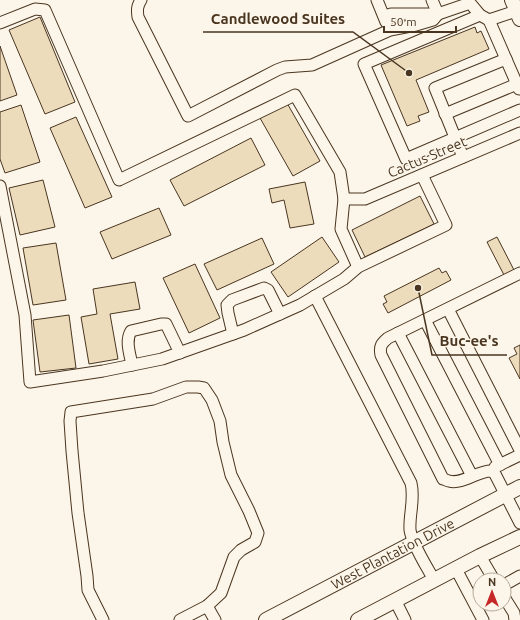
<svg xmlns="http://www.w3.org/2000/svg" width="520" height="620" font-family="Ubuntu,sans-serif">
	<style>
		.building { fill: #ecdcbc; stroke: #4a3520 }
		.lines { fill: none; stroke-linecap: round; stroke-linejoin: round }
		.minor-casing { stroke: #4a3520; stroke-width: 13 }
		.major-casing { stroke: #4a3520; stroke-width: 16 }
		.minor { stroke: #fbf6e9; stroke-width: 11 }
		.major { stroke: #fbf6e9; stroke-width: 14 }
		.labels { text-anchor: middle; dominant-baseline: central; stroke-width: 3; stroke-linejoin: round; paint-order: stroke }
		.street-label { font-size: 14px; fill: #4a3520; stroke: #fbf6e9 }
		.leader { fill: none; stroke: #4a3520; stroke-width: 1.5 }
		.callout-dot { fill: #4a3520; stroke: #fbf6e9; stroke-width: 1.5 }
		.callout-label { font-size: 15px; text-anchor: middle; font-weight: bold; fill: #4a3520; stroke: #fbf6e9; stroke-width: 3; stroke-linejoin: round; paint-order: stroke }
	</style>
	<rect width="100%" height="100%" fill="#fbf6e9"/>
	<!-- building -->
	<g class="building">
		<polygon points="40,17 75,102 45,114 9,30"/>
		<polygon points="475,27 477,33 481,31 489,49 416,80 429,112 418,116 420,121 407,126 381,65"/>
		<polygon points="0,46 17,95 0,101"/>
		<polygon points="287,103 320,161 293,176 260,118"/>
		<polygon points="21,105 40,162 5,173 0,159 0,112"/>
		<polygon points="76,117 112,197 85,208 50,128"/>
		<polygon points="251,138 265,165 184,206 170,180"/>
		<polygon points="43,180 55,227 20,235 9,188"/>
		<polygon points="305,182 314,224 290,228 284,200 272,203 269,189"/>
		<polygon points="420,196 434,224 365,257 352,230"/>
		<polygon points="159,208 171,235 112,259 100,232"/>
		<polygon points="322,237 339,262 288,297 271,272"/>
		<polygon points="497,237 514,270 504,275 487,242"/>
		<polygon points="262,238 274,264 217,290 204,264"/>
		<polygon points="56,243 66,300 33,305 23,248"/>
		<polygon points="195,264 220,318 189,333 163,278"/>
		<polygon points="439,268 442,273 446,271 451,280 388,313 383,304 387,302 384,296"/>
		<polygon points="135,282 140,309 110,314 118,359 89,364 81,317 97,314 93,289"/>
		<polygon points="69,315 76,368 40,372 33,320"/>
		<polygon points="520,345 520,379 509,358 517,354 514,348"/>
	</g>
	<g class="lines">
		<!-- minor casing -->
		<g class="minor-casing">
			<g id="minor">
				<path d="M141 0C137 6 137 10 138 17L188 116 277 70 285 67 312 65 390 30 416 25 433 20 438 14"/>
				<polyline points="377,0 386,22"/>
				<polyline points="432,0 438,14"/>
				<polyline points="480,15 364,64 406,159 520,110"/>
				<polyline points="384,16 391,14 438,14 470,3 480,15 489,20 516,11"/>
				<polyline points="489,20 519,89"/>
				<polyline points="0,23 35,9 45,10 119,180 295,95 340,172 344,199 341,229 358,267"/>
				<polyline points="445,114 517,84"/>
				<polyline points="463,157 435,88 506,59"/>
				<polyline points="0,186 25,315 30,382 103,371 162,359 244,330 300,305 344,279 358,267 446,225 422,175"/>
				<polyline points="344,199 365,199 520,133"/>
				<path d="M520 273 388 338C382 343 379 346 381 355L443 479C445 479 447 481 449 481 463 485 478 470 492 471L495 474 520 523"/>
				<path d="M315 296 411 483C415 499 409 514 410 530 412 544 427 567 434 580"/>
				<polyline points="448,309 520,450"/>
				<polyline points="425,320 500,465"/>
				<polyline points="398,333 472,476"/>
				<polyline points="233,334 228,313 227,305 232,300 264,288 268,290 280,314"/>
				<path d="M132 365C130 354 125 341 131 331L161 324H166L180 353"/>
				<polyline points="495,467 520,455"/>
				<polyline points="480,556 494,580"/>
				<polyline points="456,569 483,620"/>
				<polyline points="504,585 520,576"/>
				<polyline points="504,597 514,613 515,620"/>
				<polyline points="395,600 405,620"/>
				<polyline points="207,606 215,620"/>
				<polyline points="103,620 88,590 87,576 78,513 72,451 70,421 71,412 153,399 186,387 198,387 204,388 212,400 220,421 223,442 231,475 249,511 258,533 255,542 241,550 234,557 221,593 207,606 180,620"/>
			</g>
		</g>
		<!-- major casing -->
		<g class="major-casing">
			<g id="major">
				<polyline points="512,0 520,19"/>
				<path id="s1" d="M266 620 520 487"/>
				<polyline points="358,620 480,556 520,537"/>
			</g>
		</g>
		<!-- minor -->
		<use href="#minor" class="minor"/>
		<!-- major -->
		<use href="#major" class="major"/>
	</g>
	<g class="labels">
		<!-- street labels -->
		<g class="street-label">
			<text transform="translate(427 157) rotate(-23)">Cactus Street</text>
			<text stroke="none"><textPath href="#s1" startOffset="143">West Plantation Drive</textPath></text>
		</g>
	</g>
	<!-- callouts -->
	<path class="leader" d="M409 73L353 32H203M418 288L432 355H507"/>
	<g class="callout-dot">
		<circle cx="409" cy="73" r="4"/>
		<circle cx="418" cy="288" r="4"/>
	</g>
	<g class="callout-label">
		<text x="278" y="24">Candlewood Suites</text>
		<text x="469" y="346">Buc-ee's</text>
	</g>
	<!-- north arrow -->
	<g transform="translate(492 592)"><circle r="19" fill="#fbf6e9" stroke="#b4a999"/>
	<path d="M0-3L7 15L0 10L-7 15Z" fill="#c62828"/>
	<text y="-6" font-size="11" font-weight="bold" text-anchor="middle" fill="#4a3520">N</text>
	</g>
	<!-- scale -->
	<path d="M384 26v6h72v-6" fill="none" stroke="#4a3520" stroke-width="2"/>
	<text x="390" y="26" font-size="12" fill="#4a3520" stroke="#fbf6e9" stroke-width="3" paint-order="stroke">50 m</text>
</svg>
